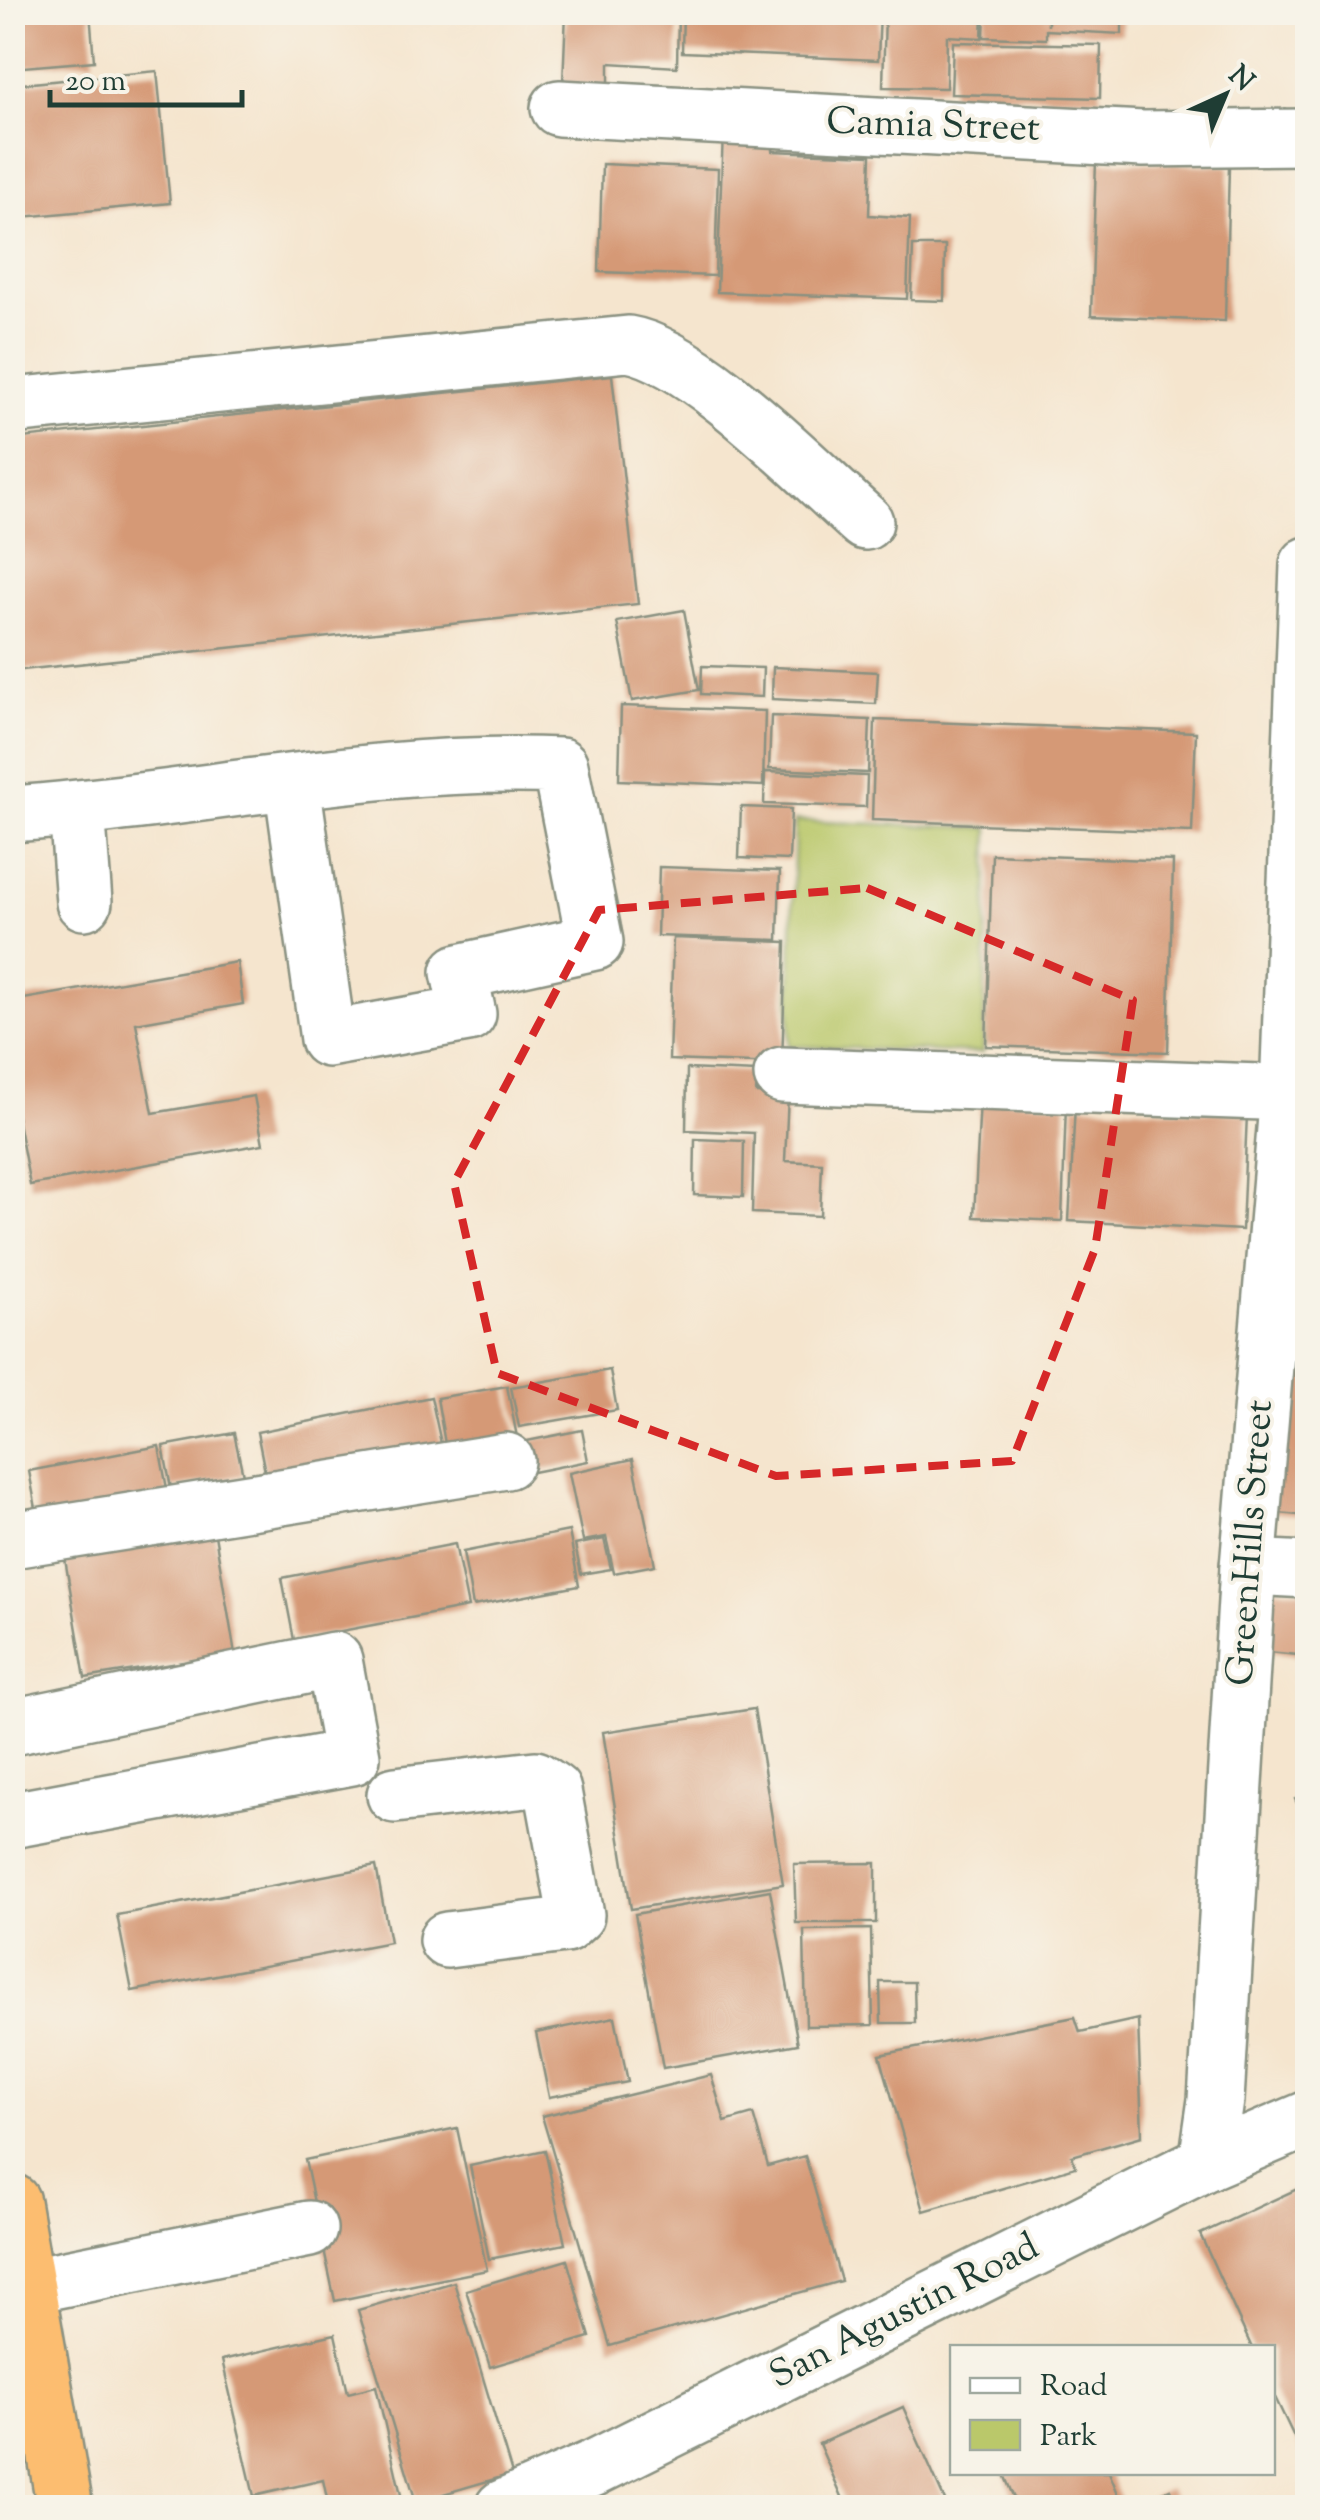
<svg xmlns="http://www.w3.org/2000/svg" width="1320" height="2520" font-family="'Sorts Mill Goudy',serif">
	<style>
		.green { fill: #bac86a; stroke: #6c824f; stroke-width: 2.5 }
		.building { fill: #d59976 }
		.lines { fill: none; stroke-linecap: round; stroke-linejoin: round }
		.minor-casing { stroke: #8a9181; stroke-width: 60 }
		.highway-casing { stroke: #8a9181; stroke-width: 60 }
		.minor { stroke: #fff; stroke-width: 55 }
		.highway { stroke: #fcbd6f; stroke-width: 55 }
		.marked { fill: none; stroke: #d62828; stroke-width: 8; stroke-dasharray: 20 12; stroke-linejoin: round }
		.labels { text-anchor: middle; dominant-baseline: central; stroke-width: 8; stroke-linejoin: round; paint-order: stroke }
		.street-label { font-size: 38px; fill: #1f3d34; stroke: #f7f3e8 }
	</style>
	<rect width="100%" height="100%" fill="#f7f3e8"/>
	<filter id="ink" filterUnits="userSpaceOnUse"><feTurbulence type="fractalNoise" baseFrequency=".01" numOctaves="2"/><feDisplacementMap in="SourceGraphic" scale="20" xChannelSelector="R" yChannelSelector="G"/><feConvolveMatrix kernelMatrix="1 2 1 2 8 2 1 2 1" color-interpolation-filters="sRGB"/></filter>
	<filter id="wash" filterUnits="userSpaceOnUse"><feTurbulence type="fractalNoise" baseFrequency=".0048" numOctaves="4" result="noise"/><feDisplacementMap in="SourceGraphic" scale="40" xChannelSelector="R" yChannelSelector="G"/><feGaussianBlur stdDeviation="2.25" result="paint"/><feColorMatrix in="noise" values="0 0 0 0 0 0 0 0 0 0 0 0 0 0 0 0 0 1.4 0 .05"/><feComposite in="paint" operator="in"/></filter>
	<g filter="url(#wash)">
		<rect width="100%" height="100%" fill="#f5e5ce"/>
		<!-- green -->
		<polygon class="green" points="795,821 989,828 983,1053 789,1046"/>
		<g id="blocks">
			<!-- building -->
			<g class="building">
				<polygon points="90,12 94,61 12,68 12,13"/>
				<polygon points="566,12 678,12 677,67 609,63 609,86 563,84"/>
				<polygon points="683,12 880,12 878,60 682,52"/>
				<polygon points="885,12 983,12 982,38 947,36 946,88 883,87"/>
				<polygon points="985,12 1047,12 1048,26 1048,12 1122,12 1122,34 1046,30 1046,39 984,37"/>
				<polygon points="953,42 1101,45 1100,98 951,94"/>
				<polygon points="157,71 170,203 12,218 12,85"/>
				<polygon points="723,132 774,134 773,151 871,155 869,215 910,218 907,299 717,292"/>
				<polygon points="1096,161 1229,166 1225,321 1091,316"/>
				<polygon points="602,164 718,169 715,276 599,272"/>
				<polygon points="913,246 945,246 944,301 911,300"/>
				<polygon points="612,375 638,604 12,671 12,439"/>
				<polygon points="684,610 699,690 632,701 617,622"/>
				<polygon points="702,666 763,668 762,697 701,694"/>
				<polygon points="773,667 878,672 876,704 772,699"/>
				<polygon points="621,706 765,711 763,786 619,780"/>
				<polygon points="771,716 870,720 868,773 769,769"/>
				<polygon points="875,720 1196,732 1192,832 872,820"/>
				<polygon points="765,772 867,776 866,807 764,804"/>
				<polygon points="741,807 791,809 789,860 739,858"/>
				<polygon points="992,854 1173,861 1168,1052 986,1046"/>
				<polygon points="659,867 780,871 778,940 657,936"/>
				<polygon points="673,938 786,942 782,1064 669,1060"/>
				<polygon points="237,962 243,1004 136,1023 153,1113 254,1096 263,1144 30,1185 12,1090 12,1001"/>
				<polygon points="687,1069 757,1072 756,1093 788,1094 785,1161 822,1163 820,1216 752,1213 754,1133 686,1130"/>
				<polygon points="980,1099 1066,1104 1062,1221 974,1217"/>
				<polygon points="1075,1105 1247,1114 1242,1230 1069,1221"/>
				<polygon points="695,1139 744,1141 743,1197 694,1195"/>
				<polygon points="1281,1352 1308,1354 1308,1516 1269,1512"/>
				<polygon points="610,1370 617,1410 519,1427 511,1387"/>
				<polygon points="507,1386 518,1442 447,1455 437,1398"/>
				<polygon points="431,1397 444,1457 269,1492 257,1432"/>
				<polygon points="582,1430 588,1461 523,1474 517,1443"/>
				<polygon points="234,1433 243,1475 171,1488 163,1446"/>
				<polygon points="159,1446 168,1494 38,1519 29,1471"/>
				<polygon points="633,1459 655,1565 614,1573 606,1537 583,1541 569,1473"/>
				<polygon points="212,1517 235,1654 85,1678 62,1541"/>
				<polygon points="569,1531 579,1586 473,1606 463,1552"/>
				<polygon points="604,1539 611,1569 581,1574 575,1545"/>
				<polygon points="455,1544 468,1607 294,1640 282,1578"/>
				<polygon points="1254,1587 1308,1591 1308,1656 1249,1650"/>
				<polygon points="754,1709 783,1884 631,1909 603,1732"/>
				<polygon points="1308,1793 1308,1828 1295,1799"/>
				<polygon points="876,1863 876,1923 796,1923 794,1864"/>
				<polygon points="376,1866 390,1942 132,1991 117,1915"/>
				<polygon points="770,1890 798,2044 663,2068 635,1914"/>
				<polygon points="871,1929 873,2025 806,2026 804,1930"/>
				<polygon points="880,1982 914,1982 915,2023 881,2023"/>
				<polygon points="615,2017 628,2082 549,2097 536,2033"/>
				<polygon points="1075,2017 1080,2032 1138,2019 1142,2136 1072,2156 1076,2167 924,2211 880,2055"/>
				<polygon points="711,2075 725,2122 753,2114 768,2166 805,2156 841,2281 610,2346 542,2116"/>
				<polygon points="457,2128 487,2270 335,2301 305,2160"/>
				<polygon points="545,2150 565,2244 489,2259 470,2166"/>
				<polygon points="1308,2184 1308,2466 1272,2391 1272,2348 1252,2348 1200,2234"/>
				<polygon points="567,2260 590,2337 490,2367 466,2290"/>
				<polygon points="454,2282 512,2474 416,2502 358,2310"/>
				<polygon points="335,2334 348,2393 376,2386 404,2508 329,2508 323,2480 254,2496 222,2360"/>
				<polygon points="903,2407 946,2503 937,2508 847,2508 819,2444"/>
				<polygon points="1003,2472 1109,2472 1124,2508 1018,2508"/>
				<polygon points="1170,2489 1178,2508 1127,2508"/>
			</g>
		</g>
	</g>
	<g filter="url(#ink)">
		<use href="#blocks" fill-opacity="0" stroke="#8a9181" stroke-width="2.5"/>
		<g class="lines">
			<!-- minor casing -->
			<g class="minor-casing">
				<g id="minor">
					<polyline points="559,108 1143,139 1308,137"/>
					<path d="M12 406 628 344C696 355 810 474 865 522"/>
					<polyline points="77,810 84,902"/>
					<path d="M12 814C194 801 377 758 560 766L595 942 459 972 468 1014 328 1039 292 783"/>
					<polyline points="782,1075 1288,1093"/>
					<polyline points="12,1540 506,1461"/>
					<polyline points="1248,1567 1308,1570"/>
					<polyline points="12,1727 334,1660 352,1757 12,1820"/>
					<polyline points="395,1795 535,1779 553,1791 576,1915 565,1925 447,1940"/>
					<polyline points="1207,2162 1216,2100 1248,1567 1288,1093 1308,565"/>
					<polyline points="27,2286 309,2229"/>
					<polyline points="503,2508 594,2468 1207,2162 1308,2119"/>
				</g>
			</g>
			<!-- highway casing -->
			<g class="highway-casing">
				<polyline id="highway" points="12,2202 65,2508"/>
			</g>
			<!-- minor -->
			<use href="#minor" class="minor"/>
			<!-- highway -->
			<use href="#highway" class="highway"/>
		</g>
	</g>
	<!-- marked area -->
	<path class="marked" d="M867 888 1133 1000 1095 1249 1012 1461 776 1476 497 1373 454 1183 599 910Z"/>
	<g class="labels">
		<!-- street labels -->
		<g class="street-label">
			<text transform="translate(933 127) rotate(2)">Camia Street</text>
			<text transform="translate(1252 1543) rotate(-86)">GreenHills Street</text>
			<text transform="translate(905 2313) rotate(-27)">San Agustin Road</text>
		</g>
	</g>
	<!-- margin -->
	<rect width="1320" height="2520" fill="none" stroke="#f7f3e8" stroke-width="50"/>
	<!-- legend -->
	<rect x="950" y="2345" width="325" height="130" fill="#f7f3e8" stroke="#a1aaa0" stroke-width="2.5"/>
	<rect x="970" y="2378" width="50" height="15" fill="#ffffff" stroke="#a1aaa0" stroke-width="2.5"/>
	<text x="1040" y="2395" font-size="30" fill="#1f3d34">Road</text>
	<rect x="970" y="2420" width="50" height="30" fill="#bac86a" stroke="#a1aaa0" stroke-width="2.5"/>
	<text x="1040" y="2445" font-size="30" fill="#1f3d34">Park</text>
	<!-- north arrow -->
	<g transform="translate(1225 95) rotate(44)" stroke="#f7f3e8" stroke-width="8" paint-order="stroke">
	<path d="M0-8L18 38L0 25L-18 38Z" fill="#1f3d34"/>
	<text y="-15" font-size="28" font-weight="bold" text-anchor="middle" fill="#1f3d34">N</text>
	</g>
	<!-- scale -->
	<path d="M50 90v15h192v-15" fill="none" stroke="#1f3d34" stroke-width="5"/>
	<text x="65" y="90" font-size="30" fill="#1f3d34" stroke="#f7f3e8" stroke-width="8" paint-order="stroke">20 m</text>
</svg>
